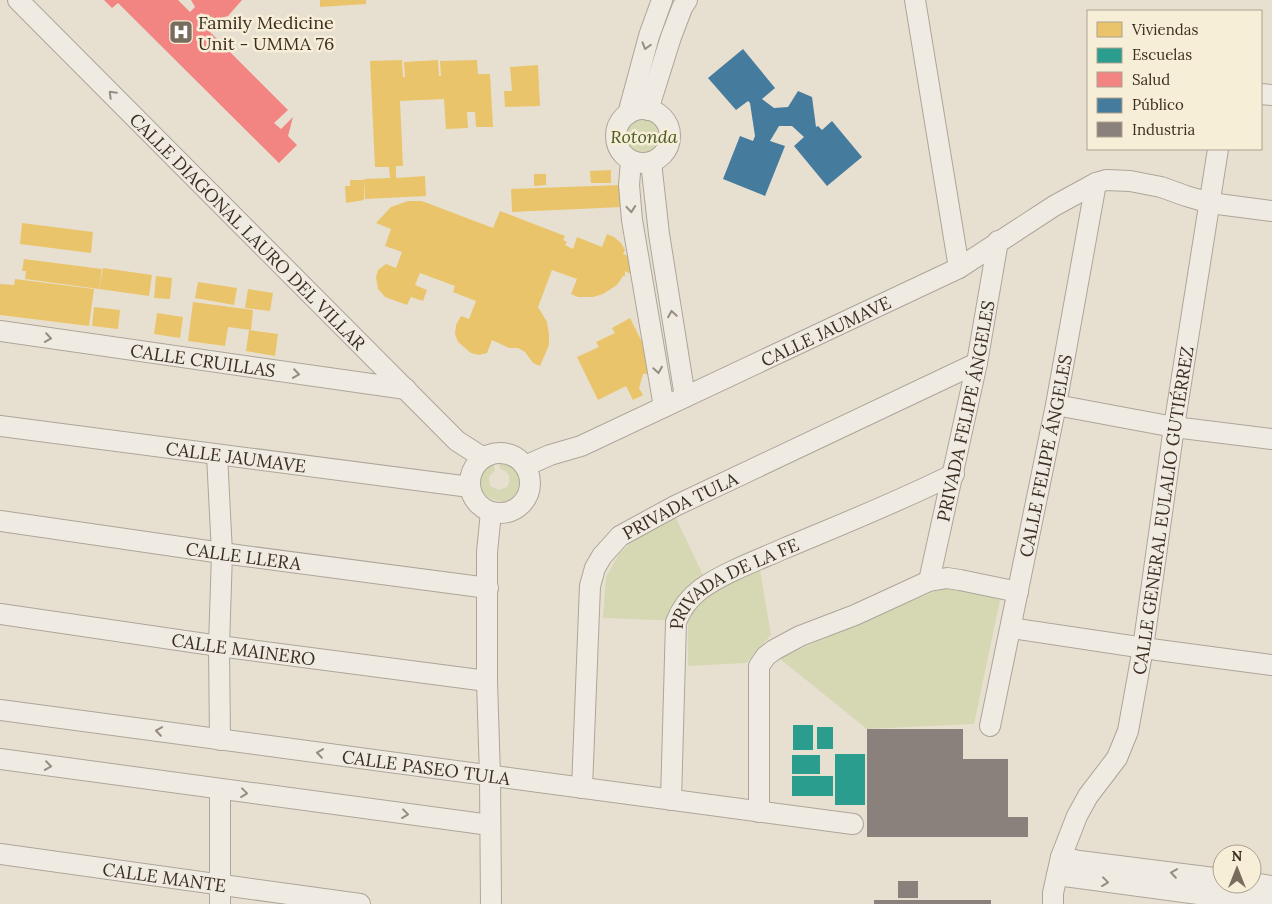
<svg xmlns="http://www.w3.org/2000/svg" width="1272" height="904" font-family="Lora,serif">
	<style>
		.green { fill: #d6d7b3 }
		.homes { fill: #e9c46a }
		.schools { fill: #2a9d8f }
		.health { fill: #f28482 }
		.public { fill: #457b9d }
		.industry { fill: #8a817c }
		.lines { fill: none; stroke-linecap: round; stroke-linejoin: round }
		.minor-casing { stroke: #ada599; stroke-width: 22 }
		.minor { stroke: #efebe3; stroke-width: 20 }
		.oneway { stroke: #968c82 }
		.labels { text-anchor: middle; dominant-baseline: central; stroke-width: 5; stroke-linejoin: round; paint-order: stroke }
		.poi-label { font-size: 18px; fill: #3d2e20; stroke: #f7eed8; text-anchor: start }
		.park-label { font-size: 18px; font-style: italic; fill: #4d5a26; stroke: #f7eed8 }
		.street-label { font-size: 18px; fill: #3d2e20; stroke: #f7eed8 }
	</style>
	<rect width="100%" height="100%" fill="#e7e0d1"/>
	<!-- green -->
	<g class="green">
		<circle cx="644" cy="136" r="23"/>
		<path d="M499 460C512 462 521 471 519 485 510 525 449 481 493 461L495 470 489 477 490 486 499 490 507 487C512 478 509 471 500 469Z"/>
		<polygon points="675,516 711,592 760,570 771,635 746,663 688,666 688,621 603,618 606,577 619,554 638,535"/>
		<polygon points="947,586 962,588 1000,600 974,724 867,729 779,658"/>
	</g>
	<!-- homes -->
	<g class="homes">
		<polygon points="320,0 366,0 366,4 320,7"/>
		<polygon points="402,60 403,77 405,77 404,62 438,60 439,76 441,76 440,61 477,60 478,74 490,74 493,127 476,127 475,112 467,112 468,128 446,129 444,99 400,101 403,166 396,166 396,178 425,176 426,196 365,199 364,179 390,178 389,167 375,167 370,61"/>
		<polygon points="538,65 540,106 505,107 504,91 512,91 510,67"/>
		<polygon points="611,170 611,183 591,183 590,171"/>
		<polygon points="534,174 546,174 546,185 534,186"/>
		<polygon points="350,180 364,180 364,200 346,203 345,186 350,186"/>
		<polygon points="621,185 622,207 512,212 511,189"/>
		<polygon points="408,201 422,201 493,228 500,211 565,236 563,240 567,242 565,245 573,249 577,237 602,247 607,234 614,237 621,243 625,250 623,254 630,257 634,276 625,271 625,276 623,276 617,285 603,294 593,297 578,297 571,294 577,279 552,270 538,307 547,322 549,334 549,345 540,366 533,363 525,352 518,348 509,348 492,340 487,353 479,355 471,353 458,342 455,334 456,325 461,316 469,319 476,301 453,292 455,286 420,273 415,285 427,290 423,301 411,297 407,305 385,297 378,289 376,277 378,270 386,264 396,268 402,252 385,246 391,229 376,223 391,207"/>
		<polygon points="22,223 93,232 91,253 20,244"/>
		<polygon points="24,259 102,269 99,289 25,279 26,271 22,271"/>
		<polygon points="103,268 152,275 149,296 99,289"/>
		<polygon points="156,276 172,278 170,299 154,298"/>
		<polygon points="15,279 94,289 89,326 0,315 0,284 14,285"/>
		<polygon points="198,282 237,288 234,305 195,298"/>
		<polygon points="248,289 273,293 270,311 245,308"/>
		<polygon points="193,302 253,310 251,330 228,327 225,346 188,341"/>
		<polygon points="94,307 120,310 118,329 92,326"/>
		<polygon points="157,313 183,317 180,338 154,334"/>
		<polygon points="630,318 654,366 650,374 643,374 639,388 643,395 633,400 626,386 598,400 577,357 599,347 596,342 615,333 612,328"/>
		<polygon points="249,330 278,334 275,356 246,351"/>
	</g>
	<!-- schools -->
	<g class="schools">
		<rect x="793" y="725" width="20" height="25"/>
		<rect x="817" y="727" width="16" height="22"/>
		<rect x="835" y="754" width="30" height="51"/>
		<rect x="792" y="755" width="28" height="19"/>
		<rect x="792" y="776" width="41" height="20"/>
	</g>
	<!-- health -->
	<polygon class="health" points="104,0 178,0 190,12 195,7 191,0 242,0 228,16 217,19 201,13 196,18 288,110 274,123 281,129 293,117 288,136 297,145 279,163 118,3 112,8"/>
	<!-- public -->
	<polygon class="public" points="743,49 775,88 762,99 774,108 788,107 798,91 812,97 816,127 818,126 822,130 832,121 862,157 827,186 794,146 804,137 792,126 779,126 770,141 785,146 765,196 723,179 740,136 753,141 755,136 750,103 748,101 736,110 708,78"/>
	<!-- industry -->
	<g class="industry">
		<polygon points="867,729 963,729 963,759 1008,759 1008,817 1028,817 1028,837 867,837"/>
		<rect x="898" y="881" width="20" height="17"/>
		<rect x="874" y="900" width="117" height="4"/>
	</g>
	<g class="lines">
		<!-- minor casing -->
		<g class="minor-casing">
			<g id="minor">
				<path id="s1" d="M18 0 457 441 482 457"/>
				<polyline points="915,0 959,268"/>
				<polyline points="1261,94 1272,95"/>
				<circle cx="643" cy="136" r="27"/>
				<polyline points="648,110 671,37 682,8 687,0"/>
				<polyline points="628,114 649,36 662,0"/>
				<polyline points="631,161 629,185 632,220 664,407"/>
				<polyline points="651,162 659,234 685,397"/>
				<path id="s2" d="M0 331 406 389"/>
				<polyline points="1056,405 1174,427 1272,439"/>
				<path id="s3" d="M0 426 470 487"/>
				<circle cx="500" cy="483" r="30"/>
				<polyline points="217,455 222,553 219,646 220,740"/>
				<path id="s4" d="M525 466 550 455 581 446 959 268 1054 206 1096 183 1106 180 1130 181 1161 187 1186 196 1210 203 1272 211"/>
				<path id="s5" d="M0 521 222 553 488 588"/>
				<path id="s6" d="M929 581 977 363 998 241"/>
				<path id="s7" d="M0 614 219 646 487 681"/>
				<polyline points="1011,628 1158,650 1272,665"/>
				<path id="s8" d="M0 710 853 824"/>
				<path id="s9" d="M990 726 1056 405 1096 183"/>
				<polyline points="0,759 490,825"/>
				<path id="s10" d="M582 788 590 586 595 568 602 556 620 536 675 506 977 363"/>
				<path id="s11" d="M671 800 676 622C681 609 689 598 701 589 723 573 758 560 783 549 840 525 898 502 954 474"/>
				<polyline points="759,812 759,666 766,656 774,650 800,636 855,615 929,581 947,578 960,580 1018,592"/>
				<path id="s12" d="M0 854 360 904"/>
				<polyline points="1061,857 1079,861 1222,879"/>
				<polyline points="1057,875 1272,904"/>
				<polyline points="1252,883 1272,886"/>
				<polyline points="220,904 220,789"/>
				<polyline points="491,904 490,776 487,681 487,552 491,512"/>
				<path id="s13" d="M1053 904V893L1061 857 1077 816 1088 796 1117 758 1128 731 1143 648 1174 427 1218 149"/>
			</g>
		</g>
		<!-- minor -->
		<use href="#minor" class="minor"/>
	</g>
	<!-- one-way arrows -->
	<defs><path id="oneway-chevron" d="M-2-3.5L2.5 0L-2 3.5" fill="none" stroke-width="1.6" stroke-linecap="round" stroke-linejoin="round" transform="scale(1.25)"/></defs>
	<g class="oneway">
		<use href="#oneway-chevron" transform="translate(646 46) rotate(106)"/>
		<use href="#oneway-chevron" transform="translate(112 94) rotate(-135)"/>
		<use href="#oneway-chevron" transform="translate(631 209) rotate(85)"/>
		<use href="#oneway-chevron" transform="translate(672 314) rotate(-99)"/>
		<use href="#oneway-chevron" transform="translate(48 338) rotate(8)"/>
		<use href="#oneway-chevron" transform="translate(658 370) rotate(81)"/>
		<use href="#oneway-chevron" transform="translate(296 374) rotate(8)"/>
		<use href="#oneway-chevron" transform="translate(159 731) rotate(-172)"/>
		<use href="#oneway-chevron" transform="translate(320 753) rotate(-172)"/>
		<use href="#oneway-chevron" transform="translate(48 766) rotate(8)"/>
		<use href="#oneway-chevron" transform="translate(244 793) rotate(7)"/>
		<use href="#oneway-chevron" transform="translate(405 814) rotate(7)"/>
		<use href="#oneway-chevron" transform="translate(1174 873) rotate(-172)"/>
		<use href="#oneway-chevron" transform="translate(1105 882) rotate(7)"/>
	</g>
	<!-- icons -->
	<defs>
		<g id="hospital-square" transform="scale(1.25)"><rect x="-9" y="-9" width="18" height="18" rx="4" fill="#786c5e" stroke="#f7eed8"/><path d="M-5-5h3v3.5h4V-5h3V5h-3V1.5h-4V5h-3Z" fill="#fff"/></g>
	</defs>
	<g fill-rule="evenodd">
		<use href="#hospital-square" x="181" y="32"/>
	</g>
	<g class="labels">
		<!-- poi labels -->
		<g class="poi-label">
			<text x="198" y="22">Family Medicine<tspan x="198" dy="21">Unit - UMMA 76</tspan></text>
		</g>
		<!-- park labels -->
		<g class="park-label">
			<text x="644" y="136">Rotonda</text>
		</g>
		<!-- street labels -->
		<g class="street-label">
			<text stroke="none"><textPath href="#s1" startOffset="326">CALLE DIAGONAL LAURO DEL VILLAR</textPath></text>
			<text stroke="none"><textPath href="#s4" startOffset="330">CALLE JAUMAVE</textPath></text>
			<text stroke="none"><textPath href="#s2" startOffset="205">CALLE CRUILLAS</textPath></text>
			<text stroke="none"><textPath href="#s6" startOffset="174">PRIVADA FELIPE ÁNGELES</textPath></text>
			<text stroke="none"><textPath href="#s9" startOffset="276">CALLE FELIPE ÁNGELES</textPath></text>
			<text stroke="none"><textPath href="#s3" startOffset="238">CALLE JAUMAVE</textPath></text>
			<text stroke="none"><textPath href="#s10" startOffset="329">PRIVADA TULA</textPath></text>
			<text stroke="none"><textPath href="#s13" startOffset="415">CALLE GENERAL EULALIO GUTIÉRREZ</textPath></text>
			<text stroke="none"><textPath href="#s5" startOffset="246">CALLE LLERA</textPath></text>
			<text stroke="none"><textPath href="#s11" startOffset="249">PRIVADA DE LA FE</textPath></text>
			<text stroke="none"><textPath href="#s7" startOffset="246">CALLE MAINERO</textPath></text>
			<text stroke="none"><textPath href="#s8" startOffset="430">CALLE PASEO TULA</textPath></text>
			<text stroke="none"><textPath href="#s12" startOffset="166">CALLE MANTE</textPath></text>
		</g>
	</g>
	<!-- legend -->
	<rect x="1087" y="10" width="175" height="140" fill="#f7eed8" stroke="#ada18e"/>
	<rect x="1097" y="22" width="25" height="15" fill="#e9c46a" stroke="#ada18e"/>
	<text x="1132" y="35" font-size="15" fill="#3d2e20">Viviendas</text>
	<rect x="1097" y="48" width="25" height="15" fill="#2a9d8f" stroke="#ada18e"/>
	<text x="1132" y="60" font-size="15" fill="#3d2e20">Escuelas</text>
	<rect x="1097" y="72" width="25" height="15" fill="#f28482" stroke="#ada18e"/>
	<text x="1132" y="85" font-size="15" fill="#3d2e20">Salud</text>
	<rect x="1097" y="98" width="25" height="15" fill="#457b9d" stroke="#ada18e"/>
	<text x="1132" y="110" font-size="15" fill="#3d2e20">Público</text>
	<rect x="1097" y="122" width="25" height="15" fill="#8a817c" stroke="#ada18e"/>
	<text x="1132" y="135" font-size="15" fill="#3d2e20">Industria</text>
	<!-- north arrow -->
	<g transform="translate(1237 869)"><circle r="24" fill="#f7eed8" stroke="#ada18e"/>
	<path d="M0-4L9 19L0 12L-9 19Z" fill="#786c5e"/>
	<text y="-8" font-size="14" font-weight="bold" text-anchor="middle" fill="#3d2e20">N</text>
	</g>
</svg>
